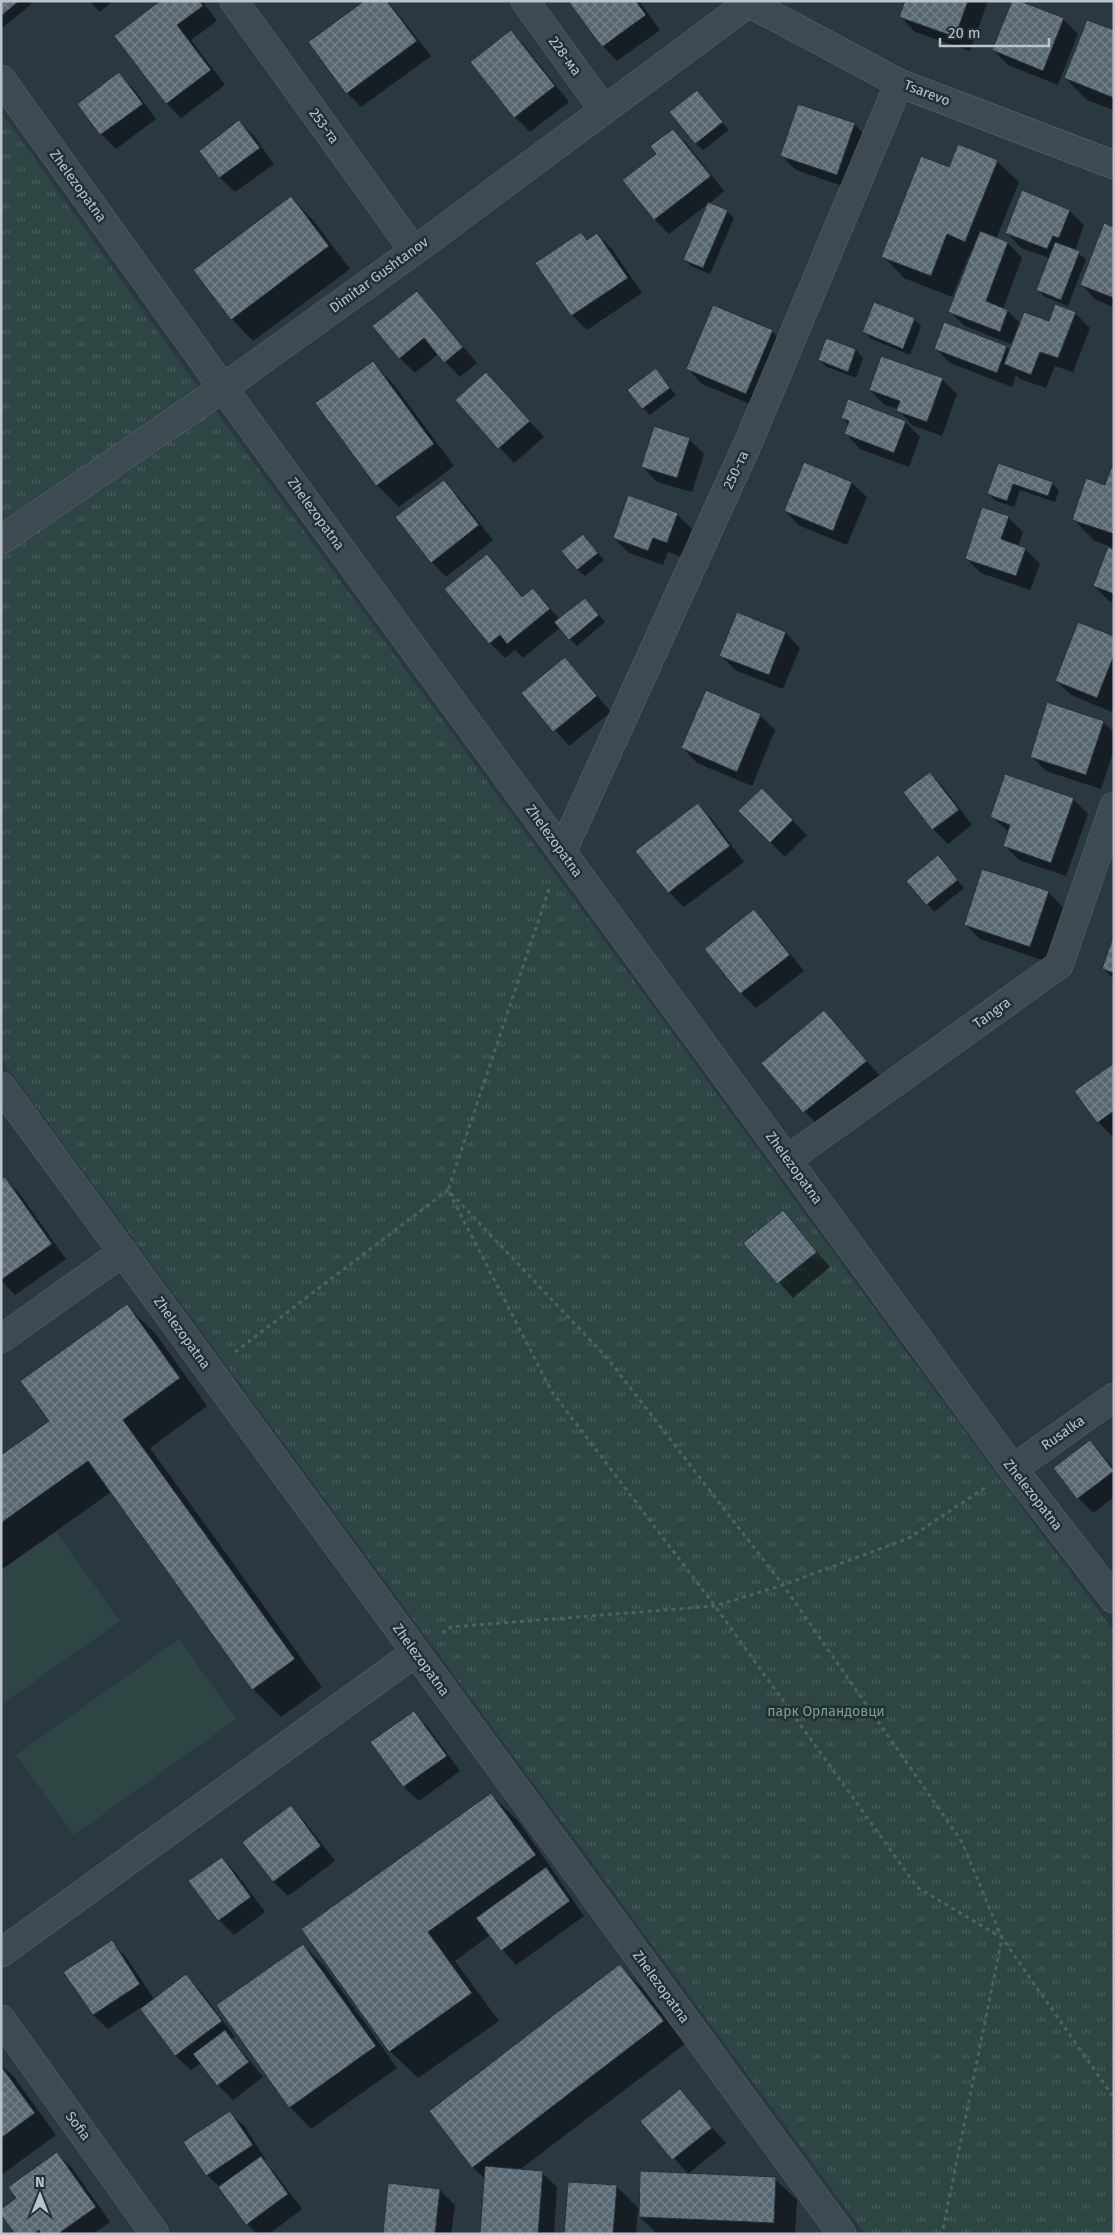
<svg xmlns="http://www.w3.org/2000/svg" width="1115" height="2235" font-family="'Fira Sans',sans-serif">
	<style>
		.green { fill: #2d4543 }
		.park { fill: url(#park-tufts) }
		.shadow { fill: #0007 }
		.building { fill: url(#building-cross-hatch); stroke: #253139 }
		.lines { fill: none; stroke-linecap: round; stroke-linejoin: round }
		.minor-casing { stroke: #5c676f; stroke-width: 29 }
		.path { stroke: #4c6160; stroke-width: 3; stroke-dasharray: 4 4; stroke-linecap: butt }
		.minor { stroke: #3e4a52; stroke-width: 28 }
		.labels { text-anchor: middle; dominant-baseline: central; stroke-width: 5; stroke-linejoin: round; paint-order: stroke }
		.street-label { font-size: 14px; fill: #bbc4cc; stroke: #232f38 }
		.park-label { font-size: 14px; fill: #7ca07e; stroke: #232f38 }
	</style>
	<defs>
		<pattern id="park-tufts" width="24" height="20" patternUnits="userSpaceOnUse" patternTransform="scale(1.25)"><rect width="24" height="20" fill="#2d4543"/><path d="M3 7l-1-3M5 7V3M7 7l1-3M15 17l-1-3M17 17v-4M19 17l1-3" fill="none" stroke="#4a5e5d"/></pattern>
		<pattern id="building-cross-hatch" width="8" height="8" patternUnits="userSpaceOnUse" patternTransform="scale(1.25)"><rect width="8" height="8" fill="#586772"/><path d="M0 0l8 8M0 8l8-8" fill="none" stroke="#75828b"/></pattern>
	</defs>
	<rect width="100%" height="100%" fill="#2a3842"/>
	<!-- green -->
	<g class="green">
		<polygon points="56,1532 120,1621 1,1705 1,1570"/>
		<polygon points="179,1639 236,1719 74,1835 16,1755"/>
	</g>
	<!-- park -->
	<polygon class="park" points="1,112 187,372 909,1356 1114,1631 1114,2234 865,2234 1,1059"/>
	<!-- shadow -->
	<g class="shadow">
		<polygon points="1,1 35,1 1,29"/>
		<polygon points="89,1 113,1 100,12"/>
		<polygon points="162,1 202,1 217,21 191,40 225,85 181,118 167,104 116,36"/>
		<polygon points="366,1 388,1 431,56 361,107 347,93"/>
		<polygon points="570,1 639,1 660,30 617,61 603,46"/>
		<polygon points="906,1 988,1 970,51 915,32 901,17"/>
		<polygon points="1063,19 1078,34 1058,85 1008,65 993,50"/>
		<polygon points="511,31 525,46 569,102 530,132 515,117 471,62"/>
		<polygon points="1114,31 1114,110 1087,100 1065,78"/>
		<polygon points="119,74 133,88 156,119 116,149 101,134"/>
		<polygon points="697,92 729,130 703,150 695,143"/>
		<polygon points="239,122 254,136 274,164 235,192 220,178 200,151"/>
		<polygon points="854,124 869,139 851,189 796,170 781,155"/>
		<polygon points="673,131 688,145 724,191 709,204 727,211 734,218 710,274 691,266 684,259 708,204 669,234 655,220 624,180 657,154"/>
		<polygon points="997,161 1019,182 996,239 1008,243 1022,258 1003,309 1008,311 1021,324 1049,323 1075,313 1090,328 1073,372 1055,366 1046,388 1020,379 1016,375 1012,387 950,363 935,348 945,324 1007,347 1011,351 1013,345 965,326 950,312 971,256 969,255 952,297 904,278 883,256 949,169"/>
		<polygon points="291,198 313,220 350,269 253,341 232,319"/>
		<polygon points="1070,211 1084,225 1075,251 1086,259 1068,306 1045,297 1038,290 1050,258 1021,248 1007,233"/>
		<polygon points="1114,228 1114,307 1096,300 1082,285"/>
		<polygon points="581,234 588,240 597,234 612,249 642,293 587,330 572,315 537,264"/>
		<polygon points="417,293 477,363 460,377 438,354 415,373 400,358"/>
		<polygon points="914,319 921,326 910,355 871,339 864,332"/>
		<polygon points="772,331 787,346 760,408 702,384 688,369"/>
		<polygon points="827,340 856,350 863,358 856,378 827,367 819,360"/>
		<polygon points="373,363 394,385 454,466 399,507 377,485"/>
		<polygon points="655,370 676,395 650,415 643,408"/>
		<polygon points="942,379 957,394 942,436 912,425 898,409 885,405 870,390"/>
		<polygon points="500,389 544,437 514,463 456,400"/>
		<polygon points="842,418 905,422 920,437 909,467 860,449 846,434 849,425"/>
		<polygon points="689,439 704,454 692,492 657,482 643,467"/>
		<polygon points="804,463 852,483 867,497 847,545 800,526 785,511"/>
		<polygon points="999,465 1052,483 1059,490 1055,502 1020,490 1014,507 996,501 988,494"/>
		<polygon points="1114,471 1114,548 1095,541 1074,520 1106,486"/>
		<polygon points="444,482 458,496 493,540 446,577 432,562"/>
		<polygon points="677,514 692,529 682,557 668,552 663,565 629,553 614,538"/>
		<polygon points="1008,517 1023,532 1018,547 1025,549 1040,564 1030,590 981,573 966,558"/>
		<polygon points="590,543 604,560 585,576 577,569"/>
		<polygon points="1114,551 1114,603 1109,601 1094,586"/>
		<polygon points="487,556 523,597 533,589 560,620 592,607 605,622 577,646 560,628 523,658 515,650 505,658 490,643 446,590"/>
		<polygon points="737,614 786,633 800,648 783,689 735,670 720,655"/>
		<polygon points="1114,637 1114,707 1112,712 1071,695 1056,681"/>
		<polygon points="565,658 611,712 569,746 523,693"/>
		<polygon points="760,715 775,730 752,786 697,763 683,748"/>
		<polygon points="1103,722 1114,732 1114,749 1101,789 1046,771 1031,756"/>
		<polygon points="930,773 944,788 972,825 948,844 933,829"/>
		<polygon points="762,790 807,835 785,857 739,811"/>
		<polygon points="1073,799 1088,814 1066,876 1019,860 1004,845 1009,832 991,816"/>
		<polygon points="698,805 712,819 744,862 684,907 669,892 637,851"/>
		<polygon points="945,864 964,888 934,912 908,881"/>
		<polygon points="1048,892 1063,907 1045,961 980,939 965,924"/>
		<polygon points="753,911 768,926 804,971 756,1008 741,993 706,949"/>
		<polygon points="1114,938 1114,979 1103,969"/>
		<polygon points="824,1012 880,1076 819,1127 762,1063"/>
		<polygon points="1114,1064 1114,1138 1098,1122 1076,1091"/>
		<polygon points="5,1178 19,1193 66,1259 15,1295 1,1280 1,1181"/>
		<polygon points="783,1212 830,1267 793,1298 745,1243"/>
		<polygon points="127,1306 155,1333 207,1406 150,1448 322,1687 281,1717 253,1689 111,1492 1,1570 1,1457 51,1421"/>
		<polygon points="1090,1442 1114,1468 1114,1497 1093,1513 1078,1498 1055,1469"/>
		<polygon points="414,1713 428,1727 460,1771 419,1801 404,1787 372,1743"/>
		<polygon points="491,1794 519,1822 584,1916 516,1965 490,1935 455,1961 499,2021 418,2078 390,2051 302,1929"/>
		<polygon points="291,1807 305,1822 335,1861 288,1896 274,1882 244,1842"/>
		<polygon points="222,1858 236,1873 265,1912 234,1935 219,1920"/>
		<polygon points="111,1942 126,1957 154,1999 186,1976 200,1990 235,2037 232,2039 263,2077 233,2100 218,2085 201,2063 191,2070 176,2056 140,2008 108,2029 93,2015"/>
		<polygon points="303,1945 325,1967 397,2068 311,2129 290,2107"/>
		<polygon points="620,1966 642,1988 685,2044 518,2171 542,2173 557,2187 554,2234 481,2234 485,2179 473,2167"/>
		<polygon points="1,2065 14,2077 56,2135 1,2175"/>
		<polygon points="680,2091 726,2143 688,2174 642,2121"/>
		<polygon points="230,2113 245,2127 266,2160 264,2162 275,2173 302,2209 269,2234 257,2234 247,2224 221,2188 207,2175"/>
		<polygon points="57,2154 72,2168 110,2222 93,2234 16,2234 18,2199"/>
		<polygon points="775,2179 797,2200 795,2234 657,2234 640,2217 640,2210 638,2210 636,2234 565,2234 616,2186 640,2210"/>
		<polygon points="440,2190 455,2205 451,2234 384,2234"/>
	</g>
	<!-- building -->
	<g class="building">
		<polygon points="1,1 19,1 1,16"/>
		<polygon points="160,1 200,1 203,6 177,25 211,70 166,104 114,36"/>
		<polygon points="364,1 387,1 417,41 346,94 308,42"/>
		<polygon points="568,1 636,1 646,15 602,47"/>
		<polygon points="905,1 968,1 955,37 899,17"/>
		<polygon points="1012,1 1020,1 1064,18 1043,71 992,50"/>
		<polygon points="1087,20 1114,30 1114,98 1064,78"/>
		<polygon points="511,30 555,86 514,118 470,62"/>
		<polygon points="119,72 143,104 100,135 77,104"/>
		<polygon points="697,90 723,122 695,144 669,112"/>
		<polygon points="798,104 855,123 837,175 780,156"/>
		<polygon points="239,120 260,148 219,178 199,151"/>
		<polygon points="673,129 711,176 654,220 622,180 656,154 650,146"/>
		<polygon points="958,144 998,160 965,242 947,234 931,276 881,257 921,156 949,167"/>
		<polygon points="1022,190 1070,210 1059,238 1053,236 1047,249 1005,233"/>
		<polygon points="291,196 329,246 231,320 193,270"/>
		<polygon points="708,202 728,210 703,268 683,260"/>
		<polygon points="1104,223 1114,227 1114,298 1080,285"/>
		<polygon points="980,231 1008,242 986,301 1008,310 1000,332 948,312"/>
		<polygon points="581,232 587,240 597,233 628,278 571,316 535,263"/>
		<polygon points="1055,242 1080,251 1061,300 1036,290"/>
		<polygon points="417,291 463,347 444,363 424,338 399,359 372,326"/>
		<polygon points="874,302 915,318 903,349 862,332"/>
		<polygon points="1055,304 1076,312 1058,358 1040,352 1031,375 1004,364 1024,312 1049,321"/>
		<polygon points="713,305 773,330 746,394 686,369"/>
		<polygon points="944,322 1007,346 997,373 934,349"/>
		<polygon points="826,338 856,349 848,372 818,360"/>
		<polygon points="881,356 943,378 927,422 896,411 900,401 869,390"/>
		<polygon points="373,361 434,444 376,486 315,403"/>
		<polygon points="656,368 670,388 642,409 627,390"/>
		<polygon points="486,372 530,421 498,449 455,400"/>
		<polygon points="848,399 906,421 894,453 844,434 849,421 841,418"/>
		<polygon points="654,426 690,438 677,478 641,467"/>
		<polygon points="804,462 852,482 833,531 784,511"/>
		<polygon points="998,463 1053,482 1048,496 1013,484 1007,501 987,494"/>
		<polygon points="1111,468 1114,469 1114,534 1072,520 1086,478 1105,485"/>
		<polygon points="444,480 479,525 431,563 395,517"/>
		<polygon points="628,495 678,513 667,543 653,538 648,551 613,538"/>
		<polygon points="982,507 1009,516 1001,539 1026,548 1016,576 965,559"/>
		<polygon points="583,534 598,553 577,570 561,551"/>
		<polygon points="1108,547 1114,550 1114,594 1093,586"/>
		<polygon points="487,554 522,597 533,588 550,609 507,644 500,635 489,644 444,589"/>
		<polygon points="585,598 599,615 569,640 554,622"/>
		<polygon points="737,612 786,632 769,675 719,656"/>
		<polygon points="1078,622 1114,636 1114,655 1097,698 1055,681"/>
		<polygon points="565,657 597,696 553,732 521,693"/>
		<polygon points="706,690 761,714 737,772 681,748"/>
		<polygon points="1047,702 1104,721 1086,775 1030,757"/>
		<polygon points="930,772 959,810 932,830 903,792"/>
		<polygon points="1005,774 1074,798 1051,863 1003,846 1010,825 990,817"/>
		<polygon points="762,788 793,820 770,843 738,811"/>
		<polygon points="698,803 730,846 668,893 635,851"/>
		<polygon points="938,855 958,880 926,905 906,881"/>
		<polygon points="982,869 1049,891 1030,947 964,925"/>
		<polygon points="754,909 790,955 740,994 704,949"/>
		<polygon points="1114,934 1114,973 1102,969"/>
		<polygon points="824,1010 867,1061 803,1113 761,1063"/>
		<polygon points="1114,1063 1114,1111 1097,1123 1074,1091"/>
		<polygon points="5,1177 52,1244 1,1280 1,1179"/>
		<polygon points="783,1210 817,1252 777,1284 743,1243"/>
		<polygon points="127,1304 180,1378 123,1420 295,1659 252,1690 88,1461 1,1523 1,1455 49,1421 20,1381"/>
		<polygon points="1090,1440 1114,1471 1077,1499 1053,1468"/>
		<polygon points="414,1711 447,1756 403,1787 370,1742"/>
		<polygon points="491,1793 536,1855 428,1932 472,1993 389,2052 301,1929"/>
		<polygon points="291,1805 321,1846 273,1882 242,1842"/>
		<polygon points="222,1857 251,1897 218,1921 188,1881"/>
		<polygon points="546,1867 570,1901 501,1951 476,1918"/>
		<polygon points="112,1940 140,1984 93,2015 63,1972"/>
		<polygon points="303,1944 376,2046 289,2108 216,2005"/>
		<polygon points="620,1964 664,2021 472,2168 429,2111"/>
		<polygon points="186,1974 222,2021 175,2056 140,2009"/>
		<polygon points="225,2030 249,2062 217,2086 193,2054"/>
		<polygon points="1,2066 35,2113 1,2138"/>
		<polygon points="680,2089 712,2128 672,2160 640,2121"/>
		<polygon points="230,2111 253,2145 206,2176 183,2142"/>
		<polygon points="57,2152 96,2207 58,2234 41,2234 39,2230 34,2234 15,2234 1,2215 1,2209 16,2198 8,2187"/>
		<polygon points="261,2156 288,2194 246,2225 218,2187"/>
		<polygon points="485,2166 543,2171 538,2234 480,2234"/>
		<polygon points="640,2171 776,2177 774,2223 639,2217"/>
		<polygon points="568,2182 617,2185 613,2234 564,2234"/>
		<polygon points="388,2183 440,2189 435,2234 383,2234"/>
	</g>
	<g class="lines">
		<!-- minor casing -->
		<g class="minor-casing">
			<g id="minor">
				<polyline points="234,1 414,251"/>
				<polyline points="525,1 604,110"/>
				<polyline points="749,3 899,83 1114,165"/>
				<polyline points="1,79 223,388 1013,1469 1114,1599"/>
				<polyline points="1,540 223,388 414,251 751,1"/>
				<polyline points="562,852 748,443 899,83"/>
				<polyline points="1,1086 842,2234"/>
				<polyline points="788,1159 1059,965 1114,806"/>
				<polyline points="1,1339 123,1252"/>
				<polyline points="1013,1469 1114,1397"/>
				<polyline points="1,1953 416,1652"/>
				<polyline points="1,2019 155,2234"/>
			</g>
		</g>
		<!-- path -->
		<g class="path">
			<polyline points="549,889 448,1190 552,1392 715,1606 917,1887 1002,1938 1114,2098"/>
			<polyline points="235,1352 448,1190 608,1359 783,1585 962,1842 1002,1938 942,2234"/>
			<polyline points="442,1633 451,1627 715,1606 783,1585 909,1538 986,1487"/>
		</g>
		<!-- minor -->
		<use href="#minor" class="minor"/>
	</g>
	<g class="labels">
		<!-- street labels -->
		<g class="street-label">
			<text transform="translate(565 56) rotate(54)">228-ма</text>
			<text transform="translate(927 93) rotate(21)">Tsarevo</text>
			<text transform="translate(324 126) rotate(54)">253-та</text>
			<text transform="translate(78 186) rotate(54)">Zhelezopatna</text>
			<text transform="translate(379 275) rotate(-36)">Dimitar Gushtanov</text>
			<text transform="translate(736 470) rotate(-65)">250-та</text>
			<text transform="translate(316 514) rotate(54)">Zhelezopatna</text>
			<text transform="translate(554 841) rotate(54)">Zhelezopatna</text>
			<text transform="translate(992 1013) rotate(-36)">Tangra</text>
			<text transform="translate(794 1168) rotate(54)">Zhelezopatna</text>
			<text transform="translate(182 1333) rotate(54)">Zhelezopatna</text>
			<text transform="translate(1063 1433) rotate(-35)">Rusalka</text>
			<text transform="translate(1033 1495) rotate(52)">Zhelezopatna</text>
			<text transform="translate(421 1660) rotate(54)">Zhelezopatna</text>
			<text transform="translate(661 1987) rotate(54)">Zhelezopatna</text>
			<text transform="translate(78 2126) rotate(54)">Sofia</text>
		</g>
		<!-- park labels -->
		<g class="park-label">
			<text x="826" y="1711">парк Орландовци</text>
		</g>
	</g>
	<!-- border -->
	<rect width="1115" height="2235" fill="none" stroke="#bbc4cc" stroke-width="5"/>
	<!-- north arrow -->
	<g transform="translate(40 2195)" stroke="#232f38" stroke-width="4" paint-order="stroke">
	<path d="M0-4L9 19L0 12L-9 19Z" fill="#bbc4cc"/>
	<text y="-8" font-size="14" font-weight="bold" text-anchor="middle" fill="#bbc4cc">N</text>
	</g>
	<!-- scale -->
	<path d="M940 38v8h109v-8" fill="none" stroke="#bbc4cc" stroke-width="2.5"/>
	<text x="948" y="38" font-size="15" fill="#bbc4cc" stroke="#232f38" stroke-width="4" paint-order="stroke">20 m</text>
</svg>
